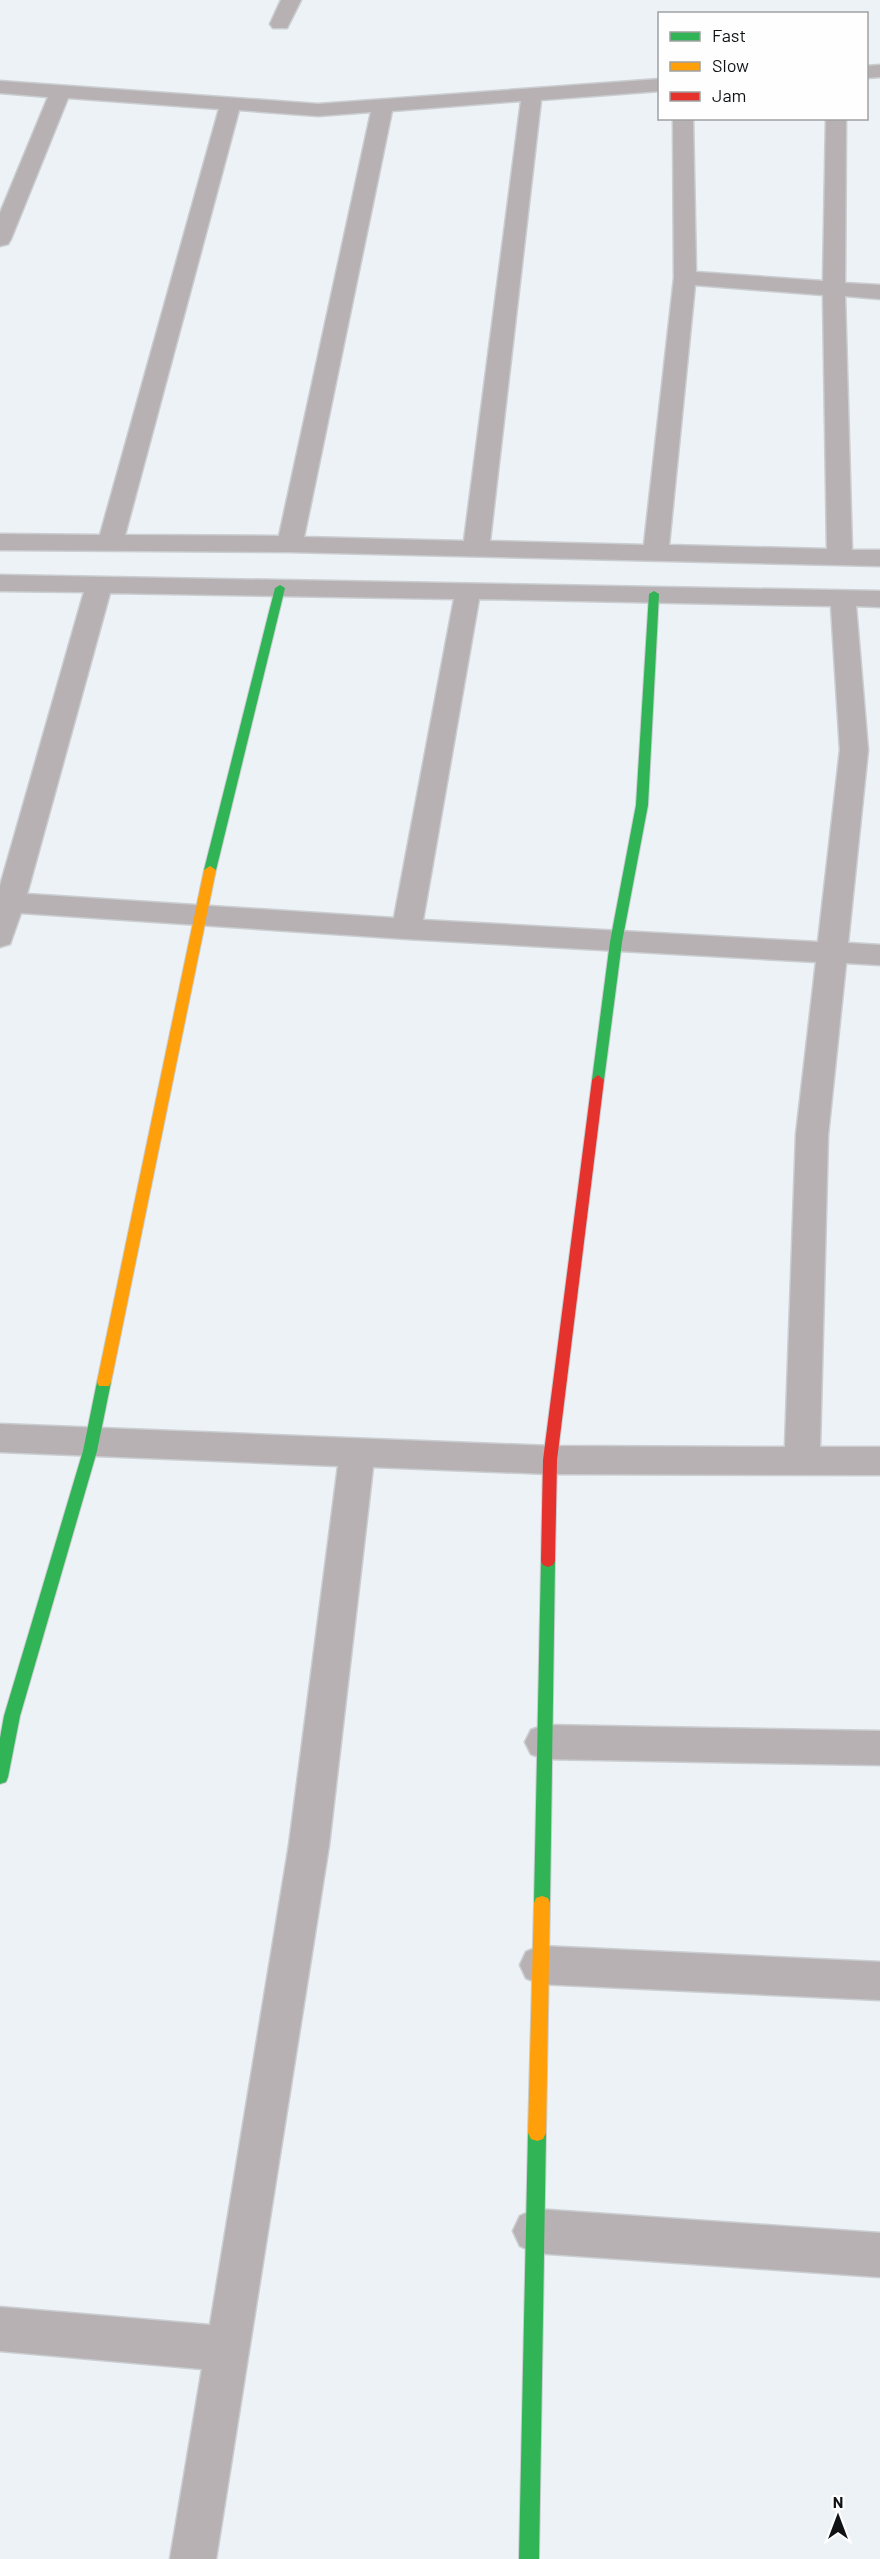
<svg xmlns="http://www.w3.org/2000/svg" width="880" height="2559" font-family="Barlow,sans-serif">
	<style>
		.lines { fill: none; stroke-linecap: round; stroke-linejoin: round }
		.lane-casing { stroke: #caced1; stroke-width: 3 }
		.street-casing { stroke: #caced1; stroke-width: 3 }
		.fast-casing { stroke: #caced1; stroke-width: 2 }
		.slow-casing { stroke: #caced1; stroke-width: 2 }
		.jam-casing { stroke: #caced1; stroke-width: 2 }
		.lane { fill: #b7b1b3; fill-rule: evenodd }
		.street { fill: #b7b1b3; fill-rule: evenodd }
		.fast { fill: #30b455; fill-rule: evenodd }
		.slow { fill: #ff9f0a; fill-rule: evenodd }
		.jam { fill: #e5322d; fill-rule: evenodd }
	</style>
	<rect width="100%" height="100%" fill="#edf2f6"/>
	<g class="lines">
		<!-- lane casing -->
		<g class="lane-casing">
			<polygon id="lane" points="281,0 301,0 287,28 273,28 270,24"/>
		</g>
		<!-- street casing -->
		<g class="street-casing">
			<g id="street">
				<polygon points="880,65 880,77 866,78 866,66"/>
				<path d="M660 79V91L541 100 490 541 644 545 674 278 673 118H693L696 272 823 281 826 118H846L845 283 880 285V299L845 296 852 550H880V566L290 552 0 550V534L100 535 219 109 68 98 11 239 8 244 0 246V213L48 97 0 93V81L318 104ZM521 101 464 541 304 537 392 111ZM239 110 318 116 371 112 279 536 125 535ZM695 285 823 295 827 549 669 545Z"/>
				<path d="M0 575 880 591V607L856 606 868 750 848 943 880 945V965L846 963 828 1135 820 1447H880V1475L550 1474 373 1467 329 1845 216 2559H170L202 2369 0 2351V2307L210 2325 289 1845 338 1466 0 1452V1424L550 1446 785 1447 796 1135 816 962 407 939 21 913 10 944 0 947V886L84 592 0 591ZM110 593 454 599 394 918 27 894ZM479 599 831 606 840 750 818 942 423 920Z"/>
				<polygon points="544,1725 880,1731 880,1765 544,1759 531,1754 525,1742 531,1730"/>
				<polygon points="540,1946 880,1962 880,2000 540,1984 526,1978 520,1965 526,1952"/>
				<polygon points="535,2209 880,2233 880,2277 535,2253 520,2246 513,2231 520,2216"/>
			</g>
		</g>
		<!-- fast casing -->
		<g class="fast-casing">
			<g id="fast">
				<polygon points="280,585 285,588 216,870 210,874 204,870 275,588"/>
				<polygon points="654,591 659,594 648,805 622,942 604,1080 598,1085 592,1080 610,942 636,805 649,594"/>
				<polygon points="104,1376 109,1378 111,1382 97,1451 20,1716 8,1777 6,1782 0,1784 0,1738 4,1716 83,1451 97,1382 99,1378"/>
				<polygon points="548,1555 553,1557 555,1561 550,1903 548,1908 542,1910 536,1908 534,1903 541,1561 543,1557"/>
				<polygon points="537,2125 543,2127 546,2133 539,2559 519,2559 528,2133 531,2127"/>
			</g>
		</g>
		<!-- slow casing -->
		<g class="slow-casing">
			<g id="slow">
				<polygon points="210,866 216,870 111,1382 109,1386 99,1386 97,1382 204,870"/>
				<polygon points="542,1896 548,1898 550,1903 546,2133 543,2139 537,2141 531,2139 528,2133 534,1903 536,1898"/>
			</g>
		</g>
		<!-- jam casing -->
		<g class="jam-casing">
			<polygon id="jam" points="598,1075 604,1080 557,1460 555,1561 553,1565 548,1567 543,1565 541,1561 543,1460 592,1080"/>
		</g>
		<!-- lane -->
		<use href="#lane" class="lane"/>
		<!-- street -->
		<use href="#street" class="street"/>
		<!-- fast -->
		<use href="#fast" class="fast"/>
		<!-- slow -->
		<use href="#slow" class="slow"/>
		<!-- jam -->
		<use href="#jam" class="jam"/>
	</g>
	<!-- legend -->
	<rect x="658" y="12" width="210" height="108" fill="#fefefe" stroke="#9fa0a1" stroke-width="1.5"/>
	<rect x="670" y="32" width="30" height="9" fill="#30b455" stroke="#9fa0a1" stroke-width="1.5"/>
	<text x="712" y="42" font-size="18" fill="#101316">Fast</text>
	<rect x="670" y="62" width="30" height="9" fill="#ff9f0a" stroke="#9fa0a1" stroke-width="1.5"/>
	<text x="712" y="72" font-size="18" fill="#101316">Slow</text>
	<rect x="670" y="92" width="30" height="9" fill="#e5322d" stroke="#9fa0a1" stroke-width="1.5"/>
	<text x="712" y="102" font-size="18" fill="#101316">Jam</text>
	<!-- north arrow -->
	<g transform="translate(838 2517)" stroke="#fefefe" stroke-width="4.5" paint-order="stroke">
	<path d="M0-4.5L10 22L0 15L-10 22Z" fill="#101316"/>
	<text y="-9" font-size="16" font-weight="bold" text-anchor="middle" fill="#101316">N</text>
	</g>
</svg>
